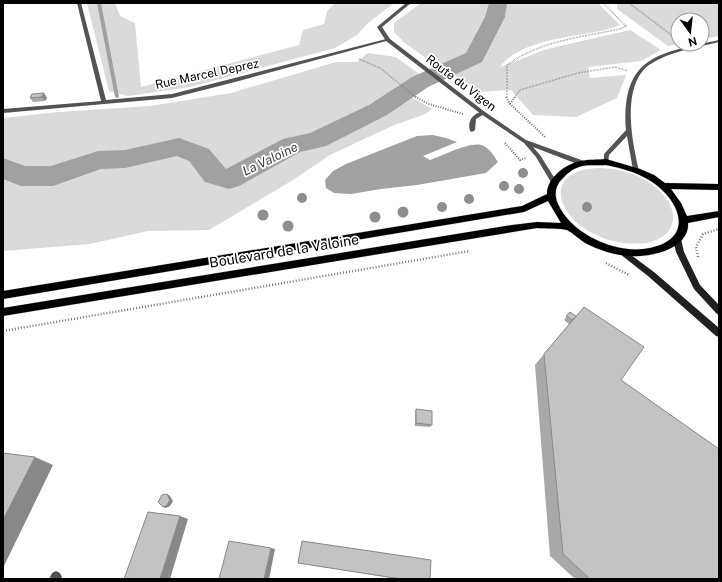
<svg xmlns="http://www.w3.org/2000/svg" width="722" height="582" font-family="'Public Sans',sans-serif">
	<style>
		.green { fill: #dadada }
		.water { fill: #a1a1a1 }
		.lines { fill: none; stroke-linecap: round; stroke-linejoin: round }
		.stream { fill: #a1a1a1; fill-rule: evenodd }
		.river { fill: #a1a1a1; fill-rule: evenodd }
		.primary-casing { stroke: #dbdbdb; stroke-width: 1 }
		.path-far2 { stroke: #757575; stroke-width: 1.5; stroke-dasharray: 0.5 1; stroke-linecap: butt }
		.path-far1 { stroke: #757575; stroke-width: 2; stroke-dasharray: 1 1.5; stroke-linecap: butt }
		.path { stroke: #757575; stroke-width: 2.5; stroke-dasharray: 1 2; stroke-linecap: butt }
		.service { fill: #535353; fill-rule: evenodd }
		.minor { fill: #535353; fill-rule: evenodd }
		.tertiary { fill: #535353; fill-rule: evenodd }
		.secondary { fill: #202020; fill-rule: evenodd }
		.primary { fill: #000; fill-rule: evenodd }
		.tree { fill: #8e8e8e }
		.wall { fill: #a8a8a8 }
		.shaded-wall { fill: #888 }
		.building { fill: #c3c3c3; stroke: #888 }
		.labels { text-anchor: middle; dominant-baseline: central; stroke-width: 3.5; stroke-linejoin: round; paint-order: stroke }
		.far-street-label { font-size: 12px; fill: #000; stroke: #fff }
		.far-water-label { font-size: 13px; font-style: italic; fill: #424242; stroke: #fff }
		.street-label { font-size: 14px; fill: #000; stroke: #fff }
	</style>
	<rect width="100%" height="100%" fill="#fff"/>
	<!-- green -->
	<g class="green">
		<polygon points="87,3 115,3 120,16 135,23 141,87 299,45 303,30 324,24 327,11 335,3 394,3 367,24 357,35 335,48 190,87 128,96 109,91"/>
		<path d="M421 3H598L620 25C614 27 607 30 600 31 571 37 518 41 500 67L547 49 630 30 661 50 641 61 588 67 590 78 626 75 617 98 576 117 533 115 511 90 478 92 463 80 433 63 405 43 394 32V23Z"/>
		<polygon points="617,3 719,3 719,36 702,39 702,20 678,20 678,44 668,46 617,9"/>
		<polygon points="368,53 396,57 422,76 397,86 406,94 432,109 425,114 392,126 330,155 293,180 209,230 148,231 90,244 3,251 3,118 58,112 150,106 231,93 336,62 357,62"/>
		<path d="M601 168C618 169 635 173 650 183 665 193 683 215 667 233 662 238 653 242 646 243 626 245 608 242 590 232 570 222 545 189 574 173 583 169 592 168 601 168Z"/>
	</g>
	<!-- water -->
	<path class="water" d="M433 135 446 138 457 142 423 156 430 160C442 156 469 142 481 145 489 147 494 156 498 162L486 173 417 185 381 189 351 194 334 193 326 188 325 180 333 171 346 164 417 136Z"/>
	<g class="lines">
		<!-- stream -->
		<polygon class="stream" points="97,3 101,3 119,97 117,98 115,97"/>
		<!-- river -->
		<polygon class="river" points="489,3 507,3 505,17 482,62 428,87 387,115 326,146 300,152 239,186 229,189 205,182 189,161 177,156 125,168 101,169 53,186 21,186 3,179 3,158 25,166 51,166 98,151 125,150 179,138 209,149 226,169 283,139 310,133 369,105 412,77 466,53 485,17"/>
		<!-- primary casing -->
		<g class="primary-casing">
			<path id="primary" d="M606 159 640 169 654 175 665 183 719 184V190L671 189 681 203 687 216 719 211V217L688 223C689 233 682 242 673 247 645 262 612 257 585 243 579 239 573 233 567 230 561 228 544 229 537 228L3 316V308L512 225 537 222 561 223 548 201 524 212 3 299V291L522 206 547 194C547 178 565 164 581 161 589 159 598 160 606 159ZM606 165C621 168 636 172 649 180 679 198 697 238 650 248 617 255 572 235 558 204 554 195 555 186 562 179 567 174 572 169 579 167 587 164 597 166 606 165Z"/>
		</g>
		<!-- path-far2 -->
		<g class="path-far2">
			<polyline points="629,3 678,40"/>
			<polyline points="359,59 380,68 417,98"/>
			<path d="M507 98V65C540 41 581 37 620 29L626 26 603 3"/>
			<polyline points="514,98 520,90 578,73 615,67 628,71"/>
		</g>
		<!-- path-far1 -->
		<g class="path-far1">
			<polyline points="415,97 429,104 463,114"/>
			<polyline points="506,97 510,104 545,137"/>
			<polyline points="510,104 515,97"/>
			<polyline points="505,143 520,160 526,158"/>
		</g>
		<!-- path -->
		<g class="path">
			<polyline points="698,257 696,247 703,234 719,229"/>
			<polyline points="606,263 629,275"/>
			<polyline points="3,331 470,251"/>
		</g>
		<!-- service -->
		<g class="service">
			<path d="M483 111 486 113 476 119 475 130 472 132 470 131C467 120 473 114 483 111Z"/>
			<polygon points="56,571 60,573 62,577 61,579 49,579 52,573"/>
		</g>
		<!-- minor -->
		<g class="minor">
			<polygon points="77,3 81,3 106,100 172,94 386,39 390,40 235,82 172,98 3,113 3,109 101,101"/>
			<path d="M719 40V42C695 48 670 51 649 65 621 86 632 141 639 170L636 172 633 170 627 136 609 155 608 164H604V154L626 130C621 55 660 53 719 40Z"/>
		</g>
		<!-- tertiary -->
		<polygon class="tertiary" points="406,3 411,3 382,27 390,39 485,112 526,140 584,161 584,165 580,165 533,147 540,155 557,182 556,184 552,184 536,157 524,143 481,114 386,41 377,27"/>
		<!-- secondary -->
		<g class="secondary">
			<polygon points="677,236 681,239 684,252 700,285 719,305 719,315 716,313 694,289 676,252 673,239"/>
			<polygon points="623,249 654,272 719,328 719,337 716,336 648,276 620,254 619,252 620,250"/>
		</g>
		<!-- primary -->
		<use href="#primary" class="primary"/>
	</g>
	<!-- trees -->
	<g class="tree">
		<circle cx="523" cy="173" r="5"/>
		<circle cx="504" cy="186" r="5"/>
		<circle cx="519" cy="189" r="5"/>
		<circle cx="302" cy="198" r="5"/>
		<circle cx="469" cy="199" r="5"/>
		<circle cx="442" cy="207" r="5"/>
		<circle cx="587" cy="207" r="5"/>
		<circle cx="403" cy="212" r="5.5"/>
		<circle cx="263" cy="215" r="5.5"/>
		<circle cx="375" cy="217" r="5.5"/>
		<circle cx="288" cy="226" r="5.5"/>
	</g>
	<!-- wall -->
	<g class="wall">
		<polygon points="32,94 47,98 45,101 33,102 30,98"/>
		<polygon points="570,312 621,380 719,579 575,579 550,556 535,365 569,324 564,320"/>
		<polygon points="416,409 432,425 430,427 415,426 415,412"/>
		<polygon points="298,563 430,579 398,579"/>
	</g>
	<!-- shaded-wall -->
	<g class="shaded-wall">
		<polygon points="44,93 47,98 45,101 42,97"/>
		<polygon points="35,457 53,465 3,568 3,520"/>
		<polygon points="167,494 170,496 173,501 170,506 166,508 163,507"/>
		<polygon points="180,516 188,519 170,579 160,579"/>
		<polygon points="271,548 275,549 269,579 264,579"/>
	</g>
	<!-- building -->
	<g class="building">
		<polygon points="44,93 42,97 30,98 32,94"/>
		<polygon points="584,307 644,347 621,380 719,449 719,579 590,579 563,554 544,354"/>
		<polygon points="570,312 576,316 572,320 566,316"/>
		<polygon points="416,409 432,411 432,425 416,423"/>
		<polygon points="3,453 35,457 3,520"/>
		<polygon points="167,494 170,500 167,505 163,507 158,502 162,495"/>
		<polygon points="148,512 180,516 160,579 124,579"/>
		<polygon points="229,541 271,548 264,579 219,579"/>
		<polygon points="302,541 431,560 430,579 401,579 298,563"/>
	</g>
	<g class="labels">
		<!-- far-street labels -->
		<g class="far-street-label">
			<text transform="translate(207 74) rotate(-12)">Rue Marcel Deprez</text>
			<text transform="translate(461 83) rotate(37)">Route du Vigen</text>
		</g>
		<!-- far-water labels -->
		<g class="far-water-label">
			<text transform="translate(270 159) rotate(-26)">La Valoine</text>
		</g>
		<!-- street labels -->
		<g class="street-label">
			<text transform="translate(284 251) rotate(-9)">Boulevard de la Valoine</text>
		</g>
	</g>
	<!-- border -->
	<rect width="722" height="582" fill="none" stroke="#000000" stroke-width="8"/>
	<!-- north arrow -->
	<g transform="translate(690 32) rotate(165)"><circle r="19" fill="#ffffff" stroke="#999999"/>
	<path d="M0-3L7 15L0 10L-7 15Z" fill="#000000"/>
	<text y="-6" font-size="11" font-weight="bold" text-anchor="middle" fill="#000000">N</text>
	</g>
</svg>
